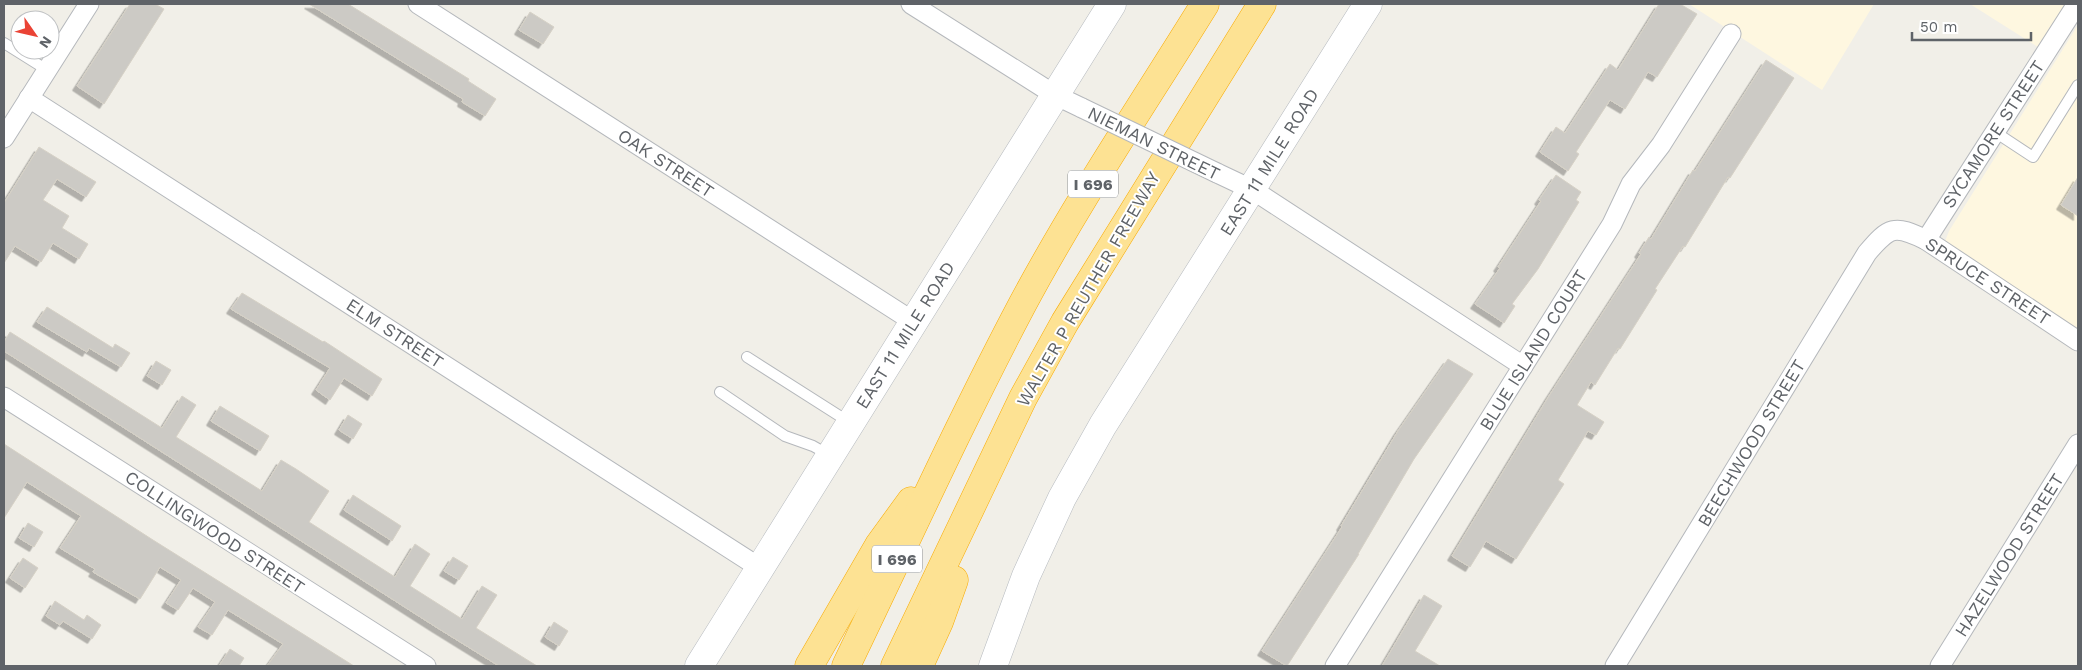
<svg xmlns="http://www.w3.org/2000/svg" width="2082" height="670" font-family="'Work Sans',sans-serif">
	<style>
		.commercial { fill: #fef7e0 }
		.building { fill: #cccac5; stroke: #d6d1c6; filter: url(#shadow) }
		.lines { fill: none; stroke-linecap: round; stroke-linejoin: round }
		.service-casing { stroke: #b5b8bc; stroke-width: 12 }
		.minor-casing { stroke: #b5b8bc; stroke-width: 21 }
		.secondary-casing { stroke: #b6babf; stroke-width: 29 }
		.motorway-casing { stroke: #f9ab00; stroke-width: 29 }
		.service { stroke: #fff; stroke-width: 10 }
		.minor { stroke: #fff; stroke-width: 19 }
		.secondary { stroke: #fff; stroke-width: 28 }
		.motorway { stroke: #fde293; stroke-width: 28 }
		.minor-bridge-casing { stroke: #b5b8bc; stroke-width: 21; stroke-linecap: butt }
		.minor-bridge { stroke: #fff; stroke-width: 19 }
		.labels { text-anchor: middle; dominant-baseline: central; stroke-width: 4; stroke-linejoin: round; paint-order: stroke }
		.shield { fill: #fff; stroke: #8f9295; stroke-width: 1 }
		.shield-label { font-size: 16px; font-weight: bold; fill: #5f6368 }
		.street-label { font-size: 18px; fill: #5f6368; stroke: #fff }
	</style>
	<defs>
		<filter id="shadow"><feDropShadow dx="-4.5" dy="4.5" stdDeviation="0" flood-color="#0004"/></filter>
	</defs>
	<rect width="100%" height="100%" fill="#f1efe8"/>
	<!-- commercial -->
	<g class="commercial">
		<polygon points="1689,4 1874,4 1822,90"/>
		<polygon points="1970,4 2069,4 2041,49"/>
		<polygon points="2078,25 2078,335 1944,244 1949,231"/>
	</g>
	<!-- building -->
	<g class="building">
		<polygon points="130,4 155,4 164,9 104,104 77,86"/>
		<polygon points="309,4 348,4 469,79 468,81 496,99 485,116 462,102 463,99"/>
		<polygon points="1659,4 1680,4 1697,14 1657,77 1648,72 1625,109 1610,100 1576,152 1579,154 1568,171 1540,152 1556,127 1565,133 1610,64 1618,70"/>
		<polygon points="530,12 554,27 543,44 519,30"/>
		<polygon points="1766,60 1794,78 1730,178 1728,177 1685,247 1683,246 1655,289 1657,290 1620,349 1618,348 1595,385 1591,382 1577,405 1604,422 1596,435 1588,431 1558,480 1564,484 1516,559 1486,541 1470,567 1452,556 1549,396 1641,254 1639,253 1649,237 1651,239 1693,170 1695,171"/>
		<polygon points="39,147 96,182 86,197 57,179 43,200 69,216 62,228 88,244 79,259 53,243 41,262 15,246 4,263 4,203"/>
		<polygon points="1556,175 1581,192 1576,200 1579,202 1538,269 1512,304 1515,306 1504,323 1475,304 1500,268 1498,267 1541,201 1539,200"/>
		<polygon points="2078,177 2078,216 2061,205"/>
		<polygon points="242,293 323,342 324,341 382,379 372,396 344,378 330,400 316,390 330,368 231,309"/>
		<polygon points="47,307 113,348 115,344 130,353 121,367 89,348 87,352 37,322"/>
		<polygon points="10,332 162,428 182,396 196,405 176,437 262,491 281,460 296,469 329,491 309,522 395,577 415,544 430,554 410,586 462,619 482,586 497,595 476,628 537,666 499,666 436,627 4,351 4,342"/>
		<polygon points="1448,359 1473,374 1414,459 1358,554 1359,554 1287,666 1262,651 1342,527 1341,526 1398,431"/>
		<polygon points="156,361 171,370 162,385 147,376"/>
		<polygon points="220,406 269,436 260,451 211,421"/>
		<polygon points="348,415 362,424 353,439 339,430"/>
		<polygon points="4,444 153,540 354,666 267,666 283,644 228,610 212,635 198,627 215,602 193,588 178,610 166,603 181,580 160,567 140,599 93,572 95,569 60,548 81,516 27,482 4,518"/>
		<polygon points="353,495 401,526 392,541 344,510"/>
		<polygon points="28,523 43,532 34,547 19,538"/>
		<polygon points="453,557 468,566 459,580 444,571"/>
		<polygon points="23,558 38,568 25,588 10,578"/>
		<polygon points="1424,595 1442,606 1415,651 1440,666 1382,666"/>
		<polygon points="55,601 84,620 87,615 101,625 92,639 63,621 60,625 46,616"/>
		<polygon points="554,622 568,631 559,646 545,637"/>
		<polygon points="230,649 244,658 239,666 219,666"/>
	</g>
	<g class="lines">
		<!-- service casing -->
		<g class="service-casing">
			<g id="service">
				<polyline points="4,43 47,70"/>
				<polyline points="1995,132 2033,157 2078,85"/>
				<polyline points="747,357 849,422"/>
				<polyline points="720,392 785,436 813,446 829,455"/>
			</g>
		</g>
		<!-- minor casing -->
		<g class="minor-casing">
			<g id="minor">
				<polyline points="418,4 914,322"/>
				<polyline points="911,4 1055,95 1082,108"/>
				<polyline points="29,98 760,568"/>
				<polyline points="4,138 89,4"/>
				<polyline points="1217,173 1253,190 1523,366"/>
				<polyline points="1926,240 2077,4"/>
				<polyline points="4,397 426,666"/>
				<polyline points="1335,666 1612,224 1631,184 1661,145 1731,34"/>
				<path d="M1615 666 1867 253C1889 227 1894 224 1926 240L2078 341"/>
				<polyline points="1940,666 2078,444"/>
			</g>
		</g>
		<!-- secondary casing -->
		<g class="secondary-casing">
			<g id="secondary">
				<polyline points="699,666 1112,4"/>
				<polyline points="993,666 1026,576 1062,498 1103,425 1368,4"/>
			</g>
		</g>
		<!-- motorway casing -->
		<g class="motorway-casing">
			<g id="motorway">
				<polyline points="809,666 879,545 911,501"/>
				<path d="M846 666C904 546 959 424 1022 305 1077 202 1143 104 1205 4"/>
				<polyline points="895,666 1023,398 1065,322 1262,4"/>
				<polyline points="919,666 939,622 954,580"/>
			</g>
		</g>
		<!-- service -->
		<use href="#service" class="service"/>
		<!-- minor -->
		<use href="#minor" class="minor"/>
		<!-- secondary -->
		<use href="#secondary" class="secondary"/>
		<!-- motorway -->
		<use href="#motorway" class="motorway"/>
		<!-- minor-bridge casing -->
		<g class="minor-bridge-casing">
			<polyline id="minor-bridge" points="1082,108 1217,173"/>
		</g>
		<!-- minor-bridge -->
		<use href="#minor-bridge" class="minor-bridge"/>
	</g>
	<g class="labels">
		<!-- shield labels -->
		<g class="shield">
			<rect x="1068" y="170.5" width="50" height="27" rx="4"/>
			<rect x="872" y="545.5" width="50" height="27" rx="4"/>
		</g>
		<g class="shield-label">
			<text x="1093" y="184">I 696</text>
			<text x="897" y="559">I 696</text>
		</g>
		<!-- street labels -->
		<g class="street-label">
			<text transform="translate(1993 134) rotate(-57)">SYCAMORE STREET</text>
			<text transform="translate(1154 143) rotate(26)">NIEMAN STREET</text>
			<text transform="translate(1269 162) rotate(-58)">EAST 11 MILE ROAD</text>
			<text transform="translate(666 163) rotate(33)">OAK STREET</text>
			<text transform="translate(1988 281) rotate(33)">SPRUCE STREET</text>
			<text transform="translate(1088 289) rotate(-60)">WALTER P REUTHER FREEWAY</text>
			<text transform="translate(395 333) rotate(33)">ELM STREET</text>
			<text transform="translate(905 335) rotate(-58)">EAST 11 MILE ROAD</text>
			<text transform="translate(1533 350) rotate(-58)">BLUE ISLAND COURT</text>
			<text transform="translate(1751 443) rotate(-59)">BEECHWOOD STREET</text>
			<text transform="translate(215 532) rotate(33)">COLLINGWOOD STREET</text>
			<text transform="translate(2009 555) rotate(-58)">HAZELWOOD STREET</text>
		</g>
	</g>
	<!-- border -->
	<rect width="2082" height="670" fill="none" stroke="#5f6368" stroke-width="10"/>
	<!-- north arrow -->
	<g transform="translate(35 35) rotate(124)"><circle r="24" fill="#ffffff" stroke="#bfc1c3"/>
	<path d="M0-4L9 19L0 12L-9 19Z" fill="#ea4335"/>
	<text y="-8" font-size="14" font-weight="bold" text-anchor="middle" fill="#5f6368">N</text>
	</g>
	<!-- scale -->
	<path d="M1912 32v8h119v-8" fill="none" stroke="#5f6368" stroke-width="2.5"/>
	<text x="1920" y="32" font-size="15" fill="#5f6368" stroke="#ffffff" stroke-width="4" paint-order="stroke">50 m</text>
</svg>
